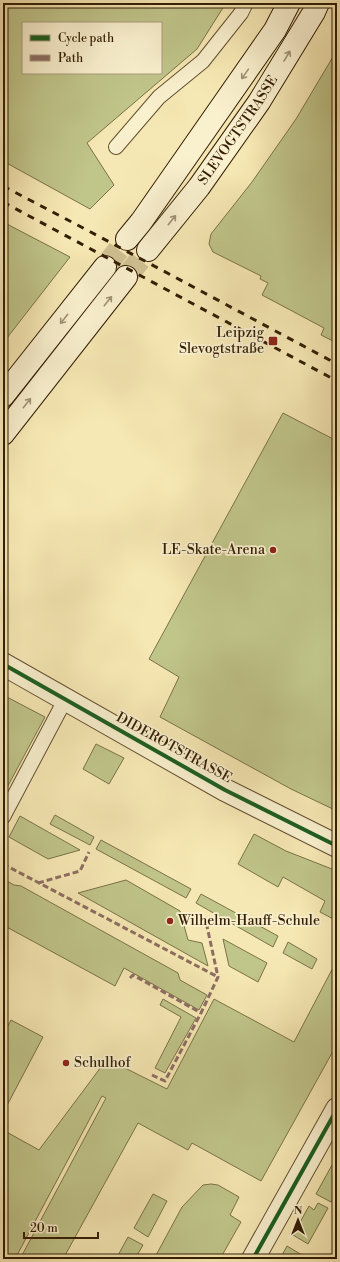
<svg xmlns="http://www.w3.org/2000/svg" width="340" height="1262" font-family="'Libre Bodoni',serif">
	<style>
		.green { fill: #c0c58a; stroke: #7a7248; fill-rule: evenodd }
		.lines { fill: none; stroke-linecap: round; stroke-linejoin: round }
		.secondary-tunnel { stroke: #cfc091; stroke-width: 22; stroke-dasharray: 22 11; stroke-linecap: butt }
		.service-casing { stroke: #645031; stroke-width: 16 }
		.minor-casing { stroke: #645031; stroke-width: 24 }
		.secondary-casing { stroke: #341e05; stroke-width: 24 }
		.service { stroke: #f9f0ce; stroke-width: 14 }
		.minor { stroke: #f9f0ce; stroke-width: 22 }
		.secondary { stroke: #f9f0ce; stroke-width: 22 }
		.rail { stroke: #341e05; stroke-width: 3; stroke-dasharray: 7 7; stroke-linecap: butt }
		.quiet { stroke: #8d6e63; stroke-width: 3; stroke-dasharray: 6 3; stroke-linecap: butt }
		.cycleway-casing { stroke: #f9f0ce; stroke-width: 6 }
		.cycleway { stroke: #1b5e20; stroke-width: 4 }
		.oneway { stroke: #a09274 }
		.poi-dot { fill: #8f2418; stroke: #f9f0ce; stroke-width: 1.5 }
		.labels { text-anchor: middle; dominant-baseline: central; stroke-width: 3.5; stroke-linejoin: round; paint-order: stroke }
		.street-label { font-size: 14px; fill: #341e05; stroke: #f9f0ce }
		.poi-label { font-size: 14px; fill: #341e05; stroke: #f9f0ce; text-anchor: end }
	</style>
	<rect width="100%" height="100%" fill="#f6e8b4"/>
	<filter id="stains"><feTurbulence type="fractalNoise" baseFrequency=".005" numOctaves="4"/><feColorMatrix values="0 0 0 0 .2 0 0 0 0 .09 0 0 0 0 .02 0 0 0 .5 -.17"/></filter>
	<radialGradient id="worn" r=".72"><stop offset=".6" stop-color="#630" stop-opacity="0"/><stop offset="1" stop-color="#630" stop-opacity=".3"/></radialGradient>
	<!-- green -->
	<g class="green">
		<path d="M3 3H226L197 49 87 143 114 185 90 209 3 161ZM23 23H161V73H23Z"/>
		<polygon points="337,50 337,343 321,335 324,328 262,295 268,283 260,279 261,276 213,252 209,244 211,234 252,182 296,119"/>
		<polygon points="3,222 70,257 3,343"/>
		<polygon points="283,413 337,441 337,811 291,789 160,717 179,677 149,659"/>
		<polygon points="3,695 45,717 3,795"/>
		<polygon points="96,744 124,758 109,784 83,769"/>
		<polygon points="55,815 94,837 90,845 50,824"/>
		<polygon points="20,816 80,850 48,859 9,837"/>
		<polygon points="254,834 286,851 337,871 337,921 320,912 325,901 283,877 278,887 238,864"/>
		<polygon points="101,840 191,889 186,898 96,849"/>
		<polygon points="3,879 14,885 21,886 178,973 180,980 207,995 199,1010 124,968 115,986 3,925"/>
		<polygon points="126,880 180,911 188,940 202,943 208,966 78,893"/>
		<polygon points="201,894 278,936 273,947 196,903"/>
		<polygon points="223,939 267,963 258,982 229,966"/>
		<polygon points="288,942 317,959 312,969 283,953"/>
		<polygon points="337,960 337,1044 261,1181 192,1143 188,1150 138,1123 63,1259 20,1259 106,1098 102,1096 15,1259 3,1259 3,1130 39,1150 107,1059 167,1089 214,999 294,1042"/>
		<polygon points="163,999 196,1018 165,1073 155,1068 181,1017 160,1005"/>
		<polygon points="11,1020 43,1037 3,1113 3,1035"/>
		<polygon points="332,1165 337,1167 337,1192 331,1202 316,1194"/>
		<polygon points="211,1184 218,1185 239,1197 230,1215 241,1222 220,1259 154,1259 182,1207 203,1185"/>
		<polygon points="153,1194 167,1201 148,1237 134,1228"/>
		<polygon points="318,1203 328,1208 308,1244 293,1235 309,1206 314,1210"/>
		<polygon points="128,1237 143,1245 135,1259 116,1259"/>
		<polygon points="287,1246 302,1255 300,1259 280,1259"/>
	</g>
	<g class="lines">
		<!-- secondary-tunnel -->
		<g class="secondary-tunnel">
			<polyline points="105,267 127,239"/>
			<polyline points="126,277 148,250"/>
		</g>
		<!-- service casing -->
		<g class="service-casing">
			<g id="service">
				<polyline points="116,147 159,97 203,61 241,13 246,3"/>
				<polyline points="3,817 65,700"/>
			</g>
		</g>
		<!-- minor casing -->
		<g class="minor-casing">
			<g id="minor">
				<polyline points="3,664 225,790 337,846"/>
				<polyline points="253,1259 337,1109"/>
			</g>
		</g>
		<!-- secondary casing -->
		<g class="secondary-casing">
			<g id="secondary">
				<polyline points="127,239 141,222 275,30 289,3"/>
				<path id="s1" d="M148 250 199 187 259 102 314 12 318 3"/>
				<polyline points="3,396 105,267"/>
				<polyline points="3,434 126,277"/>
			</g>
		</g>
		<!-- service -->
		<use href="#service" class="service"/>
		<!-- minor -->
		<use href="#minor" class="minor"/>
		<!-- secondary -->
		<use href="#secondary" class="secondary"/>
		<!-- rail -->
		<g class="rail">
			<polyline points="3,186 87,230 337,364"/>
			<polyline points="3,202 337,381"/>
		</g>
		<!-- quiet -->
		<g class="quiet">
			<polyline points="3,864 218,977"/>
			<polyline points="38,883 80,871 89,852"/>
			<polyline points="130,978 133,975 201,1013"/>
			<polyline points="152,1075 165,1081 201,1013 218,977 205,917"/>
		</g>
		<!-- cycleway casing -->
		<g class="cycleway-casing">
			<g id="cycleway">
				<polyline points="3,664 225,790 337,846"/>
				<polyline points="253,1259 337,1109"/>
			</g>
		</g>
		<!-- cycleway -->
		<use href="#cycleway" class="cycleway"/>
	</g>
	<!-- one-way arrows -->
	<defs><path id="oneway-shaft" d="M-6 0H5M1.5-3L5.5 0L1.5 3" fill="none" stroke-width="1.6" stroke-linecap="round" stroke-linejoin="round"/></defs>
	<g class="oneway">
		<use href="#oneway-shaft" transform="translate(287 56) rotate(-59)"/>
		<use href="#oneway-shaft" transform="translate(245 74) rotate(125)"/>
		<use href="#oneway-shaft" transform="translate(172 220) rotate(-51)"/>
		<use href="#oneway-shaft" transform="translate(108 301) rotate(-51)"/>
		<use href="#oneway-shaft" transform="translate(64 319) rotate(128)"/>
		<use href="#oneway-shaft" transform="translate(27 403) rotate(-52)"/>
	</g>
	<!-- markers -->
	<g class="poi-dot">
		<rect x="268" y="336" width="10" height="10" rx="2"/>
		<circle cx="273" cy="550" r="4"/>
		<circle cx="170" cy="921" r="4"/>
		<circle cx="66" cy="1063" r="4"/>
	</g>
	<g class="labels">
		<!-- street labels -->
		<g class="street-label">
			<text stroke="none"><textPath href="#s1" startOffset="150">SLEVOGTSTRASSE</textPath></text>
			<text transform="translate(174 748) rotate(29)">DIDEROTSTRASSE</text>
		</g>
		<!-- poi labels -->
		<g class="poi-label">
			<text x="264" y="333">Leipzig<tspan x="264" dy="16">Slevogtstraße</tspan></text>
			<text x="265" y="550">LE-Skate-Arena</text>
			<text x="178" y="921" text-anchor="start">Wilhelm-Hauff-Schule</text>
			<text x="74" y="1063" text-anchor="start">Schulhof</text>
		</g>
	</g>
	<!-- margin -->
	<rect width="340" height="1262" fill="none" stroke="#f6e8b4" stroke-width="16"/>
	<rect x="4" y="4" width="332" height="1254" fill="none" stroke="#341e05" stroke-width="2"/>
	<rect x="8" y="8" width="324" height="1246" fill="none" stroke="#341e05"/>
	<!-- legend -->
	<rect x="22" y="22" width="140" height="52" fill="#f9f0ce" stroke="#aa9c7e"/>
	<rect x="30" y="35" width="20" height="6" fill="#1b5e20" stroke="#aa9c7e"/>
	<text x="58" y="42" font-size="12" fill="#341e05">Cycle path</text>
	<rect x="30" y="55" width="20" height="6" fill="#8d6e63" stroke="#aa9c7e"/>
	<text x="58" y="62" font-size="12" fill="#341e05">Path</text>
	<!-- north arrow -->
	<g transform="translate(298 1220)" stroke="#f9f0ce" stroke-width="3" paint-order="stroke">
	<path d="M0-3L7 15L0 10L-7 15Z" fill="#341e05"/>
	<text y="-6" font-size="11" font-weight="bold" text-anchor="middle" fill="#341e05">N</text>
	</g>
	<!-- scale -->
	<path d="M24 1232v6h74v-6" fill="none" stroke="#341e05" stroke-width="2"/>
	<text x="30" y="1232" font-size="12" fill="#341e05" stroke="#f9f0ce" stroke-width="3" paint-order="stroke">20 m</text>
	<rect width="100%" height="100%" filter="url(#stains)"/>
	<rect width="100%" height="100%" fill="url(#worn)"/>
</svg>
